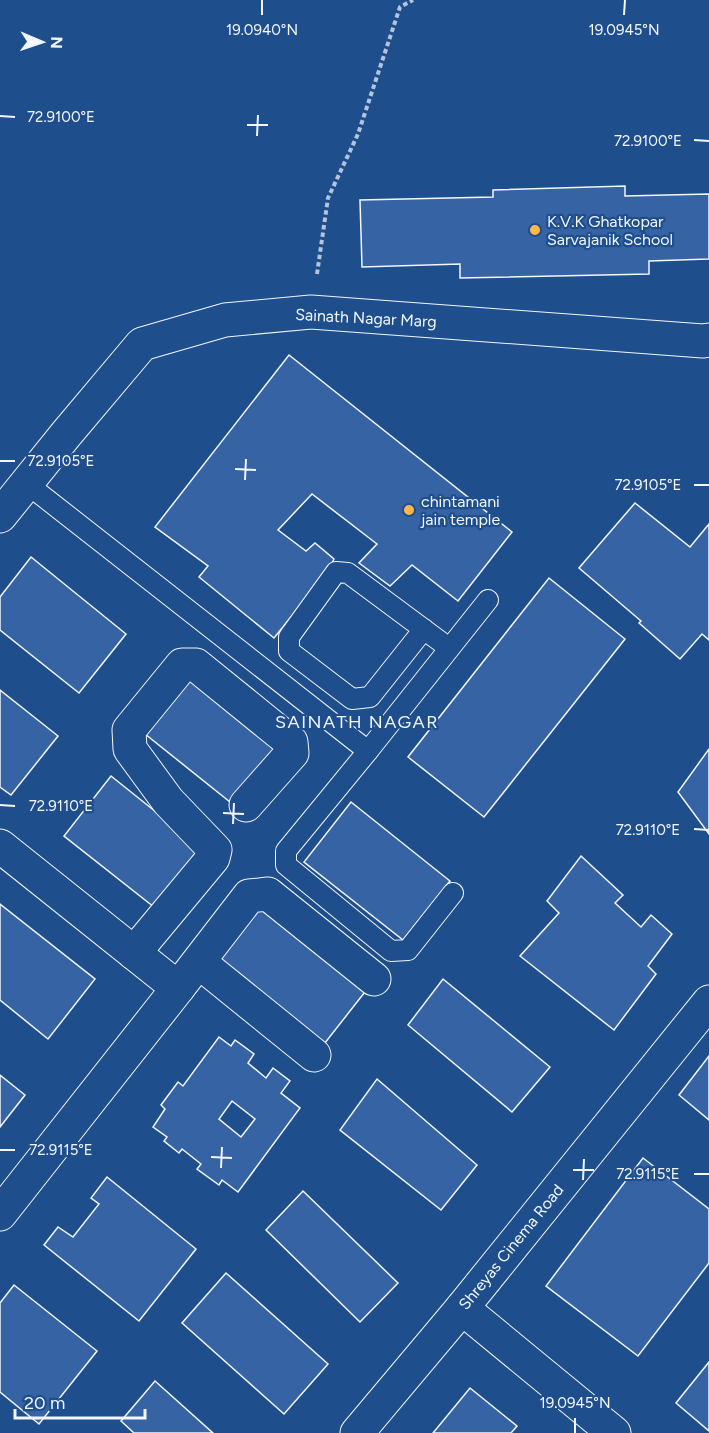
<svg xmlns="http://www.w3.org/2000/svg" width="709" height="1433" font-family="Figtree,sans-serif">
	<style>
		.building { fill: #3563a3; stroke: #f2f6ff; stroke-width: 1.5; fill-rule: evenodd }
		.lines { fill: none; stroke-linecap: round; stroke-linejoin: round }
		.lane-casing { stroke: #f2f6ff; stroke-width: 22 }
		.street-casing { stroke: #f2f6ff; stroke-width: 35 }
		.path { stroke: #b3c4dc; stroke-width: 4; stroke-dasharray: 4.5 3; stroke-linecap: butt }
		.lane { stroke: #1f4e8c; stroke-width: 20 }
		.street { stroke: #1f4e8c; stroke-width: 33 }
		.ticks { fill: none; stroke: #f2f6ff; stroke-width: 2 }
		.poi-dot { fill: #ffb74d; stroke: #1f4e8c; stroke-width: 2 }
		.labels { text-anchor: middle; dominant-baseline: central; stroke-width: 4.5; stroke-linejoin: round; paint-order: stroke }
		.poi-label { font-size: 16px; fill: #f2f6ff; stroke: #1f4e8c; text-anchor: start }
		.street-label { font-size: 16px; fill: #f2f6ff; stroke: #1f4e8c }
		.neighbourhood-label { font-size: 18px; letter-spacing: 1.5px; fill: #f2f6ff; stroke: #1f4e8c }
		.ticks-label { font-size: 15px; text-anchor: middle; fill: #f2f6ff; stroke: #1f4e8c; stroke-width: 4.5; stroke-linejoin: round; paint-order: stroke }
	</style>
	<rect width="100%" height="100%" fill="#1f4e8c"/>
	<!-- building -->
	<g class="building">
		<polygon points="625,186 625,196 709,194 709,259 649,261 649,274 460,278 460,264 362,267 360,200 493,197 493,190"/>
		<polygon points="289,355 512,532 458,601 412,565 390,586 359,563 377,544 312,494 278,530 306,551 315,543 334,559 328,571 274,638 199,577 208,566 155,527"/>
		<polygon points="635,503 690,547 709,524 709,640 702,634 680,659 639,623 641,621 579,568"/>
		<polygon points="31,557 126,634 79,693 0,630 0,597"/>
		<polygon points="549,578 625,639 484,817 408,757"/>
		<polygon points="187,671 282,747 235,806 140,730"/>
		<polygon points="0,690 58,736 11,795 0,787"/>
		<polygon points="709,749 709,834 678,792"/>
		<polygon points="111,776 206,852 159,911 64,836"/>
		<polygon points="351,802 450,881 403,940 304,862"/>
		<polygon points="581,856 623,895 615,903 641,927 651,915 672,934 648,966 656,974 614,1030 520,956 559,913 547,901"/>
		<polygon points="257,899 368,988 321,1048 210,959"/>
		<polygon points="0,904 95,979 48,1039 0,1000"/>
		<polygon points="443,979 550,1067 512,1112 408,1025"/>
		<path d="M219 1037 231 1046 235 1040 254 1054 248 1063 266 1078 273 1068 290 1081 281 1093 300 1108 238 1192 222 1180 219 1185 197 1169 201 1164 182 1149 179 1153 164 1141 167 1137 153 1127 165 1109 161 1105 178 1082 183 1086ZM232 1101 255 1119 241 1137 219 1119Z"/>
		<polygon points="709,1056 709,1120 679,1095"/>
		<polygon points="0,1075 25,1095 0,1127"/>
		<polygon points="377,1079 477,1165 441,1210 340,1130"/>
		<polygon points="643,1158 709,1209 709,1263 638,1356 546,1286"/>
		<polygon points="107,1177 196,1249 139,1321 44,1245 58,1227 73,1237 99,1204 91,1198"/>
		<polygon points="303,1191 398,1283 360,1322 266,1230"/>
		<polygon points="226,1273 328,1364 284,1414 182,1323"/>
		<polygon points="14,1285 97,1351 39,1424 0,1392 0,1303"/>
		<polygon points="709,1362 709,1431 676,1403"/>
		<polygon points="155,1381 213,1433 134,1433 121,1421"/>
		<polygon points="470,1388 517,1426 511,1433 433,1433"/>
	</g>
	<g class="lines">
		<!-- lane casing -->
		<g class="lane-casing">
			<g id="lane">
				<polyline points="26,483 368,751 488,600"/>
				<polyline points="424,629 370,697 352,699 289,651 289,637 336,572 348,573 449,648"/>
				<polyline points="368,751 286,851 286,865 391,951 408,950 453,893"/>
			</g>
		</g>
		<!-- street casing -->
		<g class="street-casing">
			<g id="street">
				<polyline points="0,516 67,433 142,344 225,320 311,312 703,341 709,340"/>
				<polyline points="0,846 178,988 0,1214"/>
				<polyline points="134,953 213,858 215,850 168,801 130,749 129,730 182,665 196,665 291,742 292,753 246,805"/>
				<polyline points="199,962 314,1055"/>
				<polyline points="178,988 249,896 268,894 374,979"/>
				<polyline points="462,1308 614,1433"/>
				<polyline points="357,1433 462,1308 709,1002"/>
			</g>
		</g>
		<!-- path -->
		<polyline class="path" points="317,274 328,198 358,134 400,7 413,0"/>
		<!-- lane -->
		<use href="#lane" class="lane"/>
		<!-- street -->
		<use href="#street" class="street"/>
	</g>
	<!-- ticks -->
	<path class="ticks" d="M262 15V0M624 15 625 0M0 116 15 117M247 125H268M257 136 258 115M694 140 709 141M0 461H15M235 469 256 470M245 480 246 459M694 485H709M0 805 15 806M223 813 244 814M233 824 234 803M694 829 709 830M0 1150H15M211 1157 232 1158M221 1168 222 1147M573 1170H594M694 1174H709M583 1180 584 1159M575 1433V1418"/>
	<!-- markers -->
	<g class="poi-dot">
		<circle cx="535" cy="230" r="6"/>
		<circle cx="409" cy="510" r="6"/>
	</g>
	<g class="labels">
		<!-- poi labels -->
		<g class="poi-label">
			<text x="547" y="221">K.V.K Ghatkopar<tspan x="547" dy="18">Sarvajanik School</tspan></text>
			<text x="421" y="501">chintamani<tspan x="421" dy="18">jain temple</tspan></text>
		</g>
		<!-- street labels -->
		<g class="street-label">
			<text transform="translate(366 318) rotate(3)">Sainath Nagar Marg</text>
			<text transform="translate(511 1247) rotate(-51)">Shreyas Cinema Road</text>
		</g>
		<!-- neighbourhood labels -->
		<g class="neighbourhood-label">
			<text x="357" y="722">SAINATH NAGAR</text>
		</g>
	</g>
	<g class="ticks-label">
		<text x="262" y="35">19.0940°N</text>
		<text x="624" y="35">19.0945°N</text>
		<text x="61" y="122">72.9100°E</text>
		<text x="648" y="146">72.9100°E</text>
		<text x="61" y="466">72.9105°E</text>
		<text x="648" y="490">72.9105°E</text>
		<text x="61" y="811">72.9110°E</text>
		<text x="648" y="835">72.9110°E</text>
		<text x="61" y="1155">72.9115°E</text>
		<text x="648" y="1179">72.9115°E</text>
		<text x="575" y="1408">19.0945°N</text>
	</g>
	<!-- north arrow -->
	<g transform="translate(42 42) rotate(92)" stroke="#1f4e8c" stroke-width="4.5" paint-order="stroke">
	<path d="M0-4.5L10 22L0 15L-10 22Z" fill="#f2f6ff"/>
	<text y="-9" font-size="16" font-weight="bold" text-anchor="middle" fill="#f2f6ff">N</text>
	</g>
	<!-- scale -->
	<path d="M15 1409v9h130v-9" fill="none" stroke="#f2f6ff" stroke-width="3"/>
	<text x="24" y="1409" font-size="18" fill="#f2f6ff" stroke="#1f4e8c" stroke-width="4.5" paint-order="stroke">20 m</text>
</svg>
